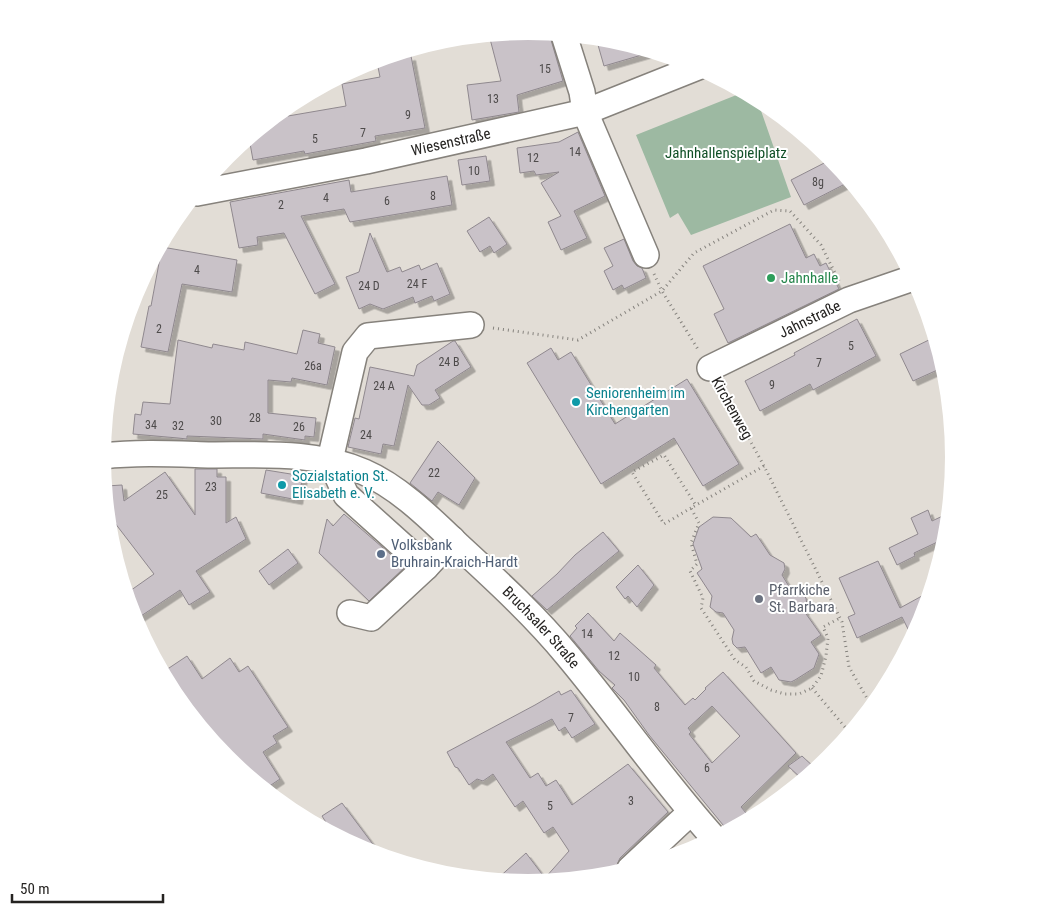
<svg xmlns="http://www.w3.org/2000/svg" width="1057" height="914" font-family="'Roboto Condensed',sans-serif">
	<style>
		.green { fill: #9db9a2 }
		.building { fill: #c9c2c8; stroke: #8f888e; fill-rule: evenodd; filter: url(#shadow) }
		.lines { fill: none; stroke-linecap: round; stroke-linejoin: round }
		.minor-casing { stroke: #86827c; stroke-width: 28 }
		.path { stroke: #86837e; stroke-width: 3; stroke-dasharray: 1 4; stroke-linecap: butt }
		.minor { stroke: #fff; stroke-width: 25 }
		.leisure-dot { fill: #2e9e5b; stroke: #fff; stroke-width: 2 }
		.culture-dot { fill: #0f9aa8; stroke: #fff; stroke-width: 2 }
		.service-dot { fill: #5c6f8a; stroke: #fff; stroke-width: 2 }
		.worship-dot { fill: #6b7280; stroke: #fff; stroke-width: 2 }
		.labels { text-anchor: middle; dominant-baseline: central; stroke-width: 4; stroke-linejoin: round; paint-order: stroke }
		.number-label { font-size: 12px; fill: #4e4b4b }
		.street-label { font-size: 15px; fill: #252321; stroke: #fff }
		.park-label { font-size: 15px; fill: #115027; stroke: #fff }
		.leisure-label { font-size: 15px; fill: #27864d; stroke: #fff; text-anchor: start }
		.culture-label { font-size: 15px; fill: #0d838f; stroke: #fff; text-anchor: start }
		.service-label { font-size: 15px; fill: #4e5e75; stroke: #fff; text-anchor: start }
		.worship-label { font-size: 15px; fill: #5b616d; stroke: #fff; text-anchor: start }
	</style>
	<defs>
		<filter id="shadow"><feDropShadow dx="4.5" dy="4.5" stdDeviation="0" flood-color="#0004"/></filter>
	</defs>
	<rect width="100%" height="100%" fill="#e2ddd6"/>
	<!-- green -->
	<polygon class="green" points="744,92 757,99 791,197 691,235 678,213 670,218 636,135"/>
	<!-- building -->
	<g class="building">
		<polygon points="528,31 549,33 563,81 517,95 519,112 472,120 467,85 501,81 489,35"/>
		<polygon points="596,38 612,39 652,52 604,66"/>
		<polygon points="411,56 425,128 375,136 376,141 305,154 304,151 253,160 249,138 278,114 288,114 288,116 346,106 342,84 380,77 377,62"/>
		<polygon points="578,132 605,196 574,211 587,238 561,250 548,222 561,216 541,183 559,172 536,175 534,171 520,173 517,148 559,142"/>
		<polygon points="486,156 490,181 462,185 458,160"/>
		<polygon points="832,159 845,184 804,205 791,180"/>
		<polygon points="447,176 452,205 350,222 344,209 301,216 335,284 315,294 284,233 257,237 258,245 239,248 230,202 349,180 351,192"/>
		<polygon points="489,217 507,244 494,253 490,246 480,252 467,231"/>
		<polygon points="790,224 806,258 814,254 820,266 826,263 839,289 728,343 714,314 724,309 703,266"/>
		<polygon points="370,233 387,272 400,267 402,272 419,265 421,270 437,263 450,294 434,301 432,296 415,303 413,297 383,309 370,304 359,309 346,277 359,272"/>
		<polygon points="624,239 633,261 637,266 642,268 646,278 624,289 622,285 613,290 604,271 613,266 604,248"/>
		<polygon points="162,247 237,260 232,292 182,284 168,352 141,347 149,306 151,306"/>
		<polygon points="857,319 876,356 813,390 810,384 760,411 745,381 795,355 794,353"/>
		<polygon points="303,330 320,334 318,343 335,347 327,385 292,378 291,382 268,380 268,413 316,418 314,437 305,436 305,440 263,434 263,439 187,436 187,439 178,438 133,434 135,414 141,415 143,402 170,404 178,340 212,348 213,344 244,350 245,342 297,354"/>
		<polygon points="935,337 944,367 913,381 900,354"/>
		<polygon points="453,341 455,341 471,367 435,390 440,398 429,405 422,405 408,385 394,446 383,444 381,454 348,447 355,418 359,419 370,367 414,376 417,365"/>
		<polygon points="551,348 558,360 571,352 615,424 687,379 739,464 703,486 674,438 601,484 527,363"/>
		<polygon points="438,441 475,478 459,505 438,492 432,501 410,483"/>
		<polygon points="195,469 217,469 217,477 226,477 226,523 236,517 246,539 196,571 210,592 189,605 180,590 135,620 127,593 154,574 108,514 106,486 122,485 124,501 165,472 195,515"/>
		<polygon points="266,470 303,476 298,500 261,493"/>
		<polygon points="928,510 932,521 949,513 946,538 914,553 915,556 897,565 889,548 918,534 911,518"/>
		<polygon points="344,514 405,567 369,601 319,553 327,519 333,526"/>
		<polygon points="713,517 731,518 751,537 756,534 770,555 784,563 785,569 782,575 793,593 802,594 806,598 807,605 804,611 821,635 811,642 819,654 814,668 795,680 791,682 779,680 771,667 761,673 745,647 737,648 733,644 732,639 734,630 723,613 716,612 710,607 712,596 697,573 702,569 693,544 699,527"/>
		<polygon points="603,532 619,551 547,610 532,596 557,574 575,555"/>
		<polygon points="288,549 298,563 269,585 259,571"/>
		<polygon points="878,561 900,608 931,591 922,620 912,637 902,617 857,638 848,617 855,614 839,578"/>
		<polygon points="638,565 654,585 637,607 628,596 625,599 616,587"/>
		<path d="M588 613 614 641 620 633 656 665 654 668 685 705 693 698 695 700 706 689 705 688 723 672 796 753 741 807 751 819 728 831 649 735 624 700 612 688 615 685 599 671 570 636 577 628 575 626ZM712 706 740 736 712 763 689 734 691 732 688 728Z"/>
		<polygon points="187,656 202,679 230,658 239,672 248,666 288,727 273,736 277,743 263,752 280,779 265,789 227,758 174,693 163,672"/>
		<polygon points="571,690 595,724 572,738 565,727 559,731 552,719 506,742 530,778 538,773 546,786 556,780 572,805 628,764 668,812 620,858 616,867 609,875 529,883 496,880 526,853 545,878 569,851 553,827 544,833 523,801 515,807 493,774 483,781 477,779 469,785 458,768 455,767 447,752 535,705 559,691 561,695"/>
		<polygon points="802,756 816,769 803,780 788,766"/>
		<polygon points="342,803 381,855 365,850 332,832 322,816"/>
	</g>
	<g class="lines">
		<!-- minor casing -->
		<g class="minor-casing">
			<g id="minor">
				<polyline points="564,35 582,92 585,112 646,255"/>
				<path id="s1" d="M197 193 366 161 585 112 698 67"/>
				<path id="s2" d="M710 368 849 300 913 278"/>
				<path id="s3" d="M103 456C139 452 175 454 211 455 263 455 316 451 364 472 399 487 432 520 459 546 497 581 536 617 568 656 618 716 662 780 714 838"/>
				<polyline points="426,567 346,495 330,460 355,352 368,336 471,325"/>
				<polyline points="350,613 371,618 426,567 452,539"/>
				<polyline points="630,869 691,812"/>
			</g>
		</g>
		<!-- path -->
		<g class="path">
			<polyline points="654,274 662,291 699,351"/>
			<polyline points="493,328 578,340 662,291 694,253 774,210 790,211 821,245 839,281"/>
			<polyline points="720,386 764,466 842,622 849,667 872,707"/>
			<polyline points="764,466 691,508 699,523 691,543 697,564 690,571 703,598 701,608 735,660 746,667 754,681 771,690 785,694 799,694 812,688 821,676 826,656 828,638 823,627 840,618"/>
			<polyline points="691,508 664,524 632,472 664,455 695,504"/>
			<polyline points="812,688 850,733"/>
		</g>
		<!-- minor -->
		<use href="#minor" class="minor"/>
	</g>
	<!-- markers -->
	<circle class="leisure-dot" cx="771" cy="278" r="5"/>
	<g class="culture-dot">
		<circle cx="576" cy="402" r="5"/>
		<circle cx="282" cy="485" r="5"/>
	</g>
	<circle class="service-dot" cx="381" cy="554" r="5"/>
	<circle class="worship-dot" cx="759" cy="599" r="5"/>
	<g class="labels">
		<!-- number labels -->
		<g class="number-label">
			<text x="545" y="69">15</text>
			<text x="493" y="99">13</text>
			<text x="408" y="115">9</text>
			<text x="363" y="133">7</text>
			<text x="315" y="139">5</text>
			<text x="575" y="152">14</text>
			<text x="533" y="158">12</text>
			<text x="474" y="171">10</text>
			<text x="818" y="182">8g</text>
			<text x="433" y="196">8</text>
			<text x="326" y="198">4</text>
			<text x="387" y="201">6</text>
			<text x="281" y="205">2</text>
			<text x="197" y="270">4</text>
			<text x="417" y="284">24 F</text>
			<text x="369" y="286">24 D</text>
			<text x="159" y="329">2</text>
			<text x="851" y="346">5</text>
			<text x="449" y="362">24 B</text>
			<text x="819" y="363">7</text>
			<text x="313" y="366">26a</text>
			<text x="772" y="385">9</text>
			<text x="384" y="386">24 A</text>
			<text x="255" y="418">28</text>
			<text x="216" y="421">30</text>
			<text x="151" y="425">34</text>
			<text x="178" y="426">32</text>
			<text x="299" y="427">26</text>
			<text x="366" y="435">24</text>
			<text x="434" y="473">22</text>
			<text x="211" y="487">23</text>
			<text x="162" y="495">25</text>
			<text x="587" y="634">14</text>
			<text x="614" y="656">12</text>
			<text x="634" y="677">10</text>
			<text x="657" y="707">8</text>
			<text x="571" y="718">7</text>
			<text x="707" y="768">6</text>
			<text x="631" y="801">3</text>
			<text x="550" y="806">5</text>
		</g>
		<!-- street labels -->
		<g class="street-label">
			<text stroke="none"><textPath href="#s1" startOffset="259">Wiesenstraße</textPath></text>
			<text stroke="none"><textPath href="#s2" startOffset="111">Jahnstraße</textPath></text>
			<text transform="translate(732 408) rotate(61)">Kirchenweg</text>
			<text stroke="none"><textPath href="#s3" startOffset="500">Bruchsaler Straße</textPath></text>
		</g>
		<!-- park labels -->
		<g class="park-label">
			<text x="726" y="153">Jahnhallenspielplatz</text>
		</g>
		<!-- leisure labels -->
		<g class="leisure-label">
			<text x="781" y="278">Jahnhalle</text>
		</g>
		<!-- culture labels -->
		<g class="culture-label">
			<text x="586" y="393">Seniorenheim im<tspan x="586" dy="17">Kirchengarten</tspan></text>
			<text x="292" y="476">Sozialstation St.<tspan x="292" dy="17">Elisabeth e. V.</tspan></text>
		</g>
		<!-- service labels -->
		<g class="service-label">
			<text x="391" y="545">Volksbank<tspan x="391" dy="17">Bruhrain-Kraich-Hardt</tspan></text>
		</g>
		<!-- worship labels -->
		<g class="worship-label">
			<text x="769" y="590">Pfarrkiche<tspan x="769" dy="17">St. Barbara</tspan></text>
		</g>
	</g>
	<!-- crop -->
	<path d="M0 0H1057V914H0ZM111 457a417 417 0 1 1 834 0a417 417 0 1 1-834 0Z" fill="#fff" fill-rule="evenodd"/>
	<!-- scale -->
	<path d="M12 894v8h151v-8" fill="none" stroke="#252321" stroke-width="2.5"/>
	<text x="20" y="894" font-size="15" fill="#252321" stroke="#ffffff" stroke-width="4" paint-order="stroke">50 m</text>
</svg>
